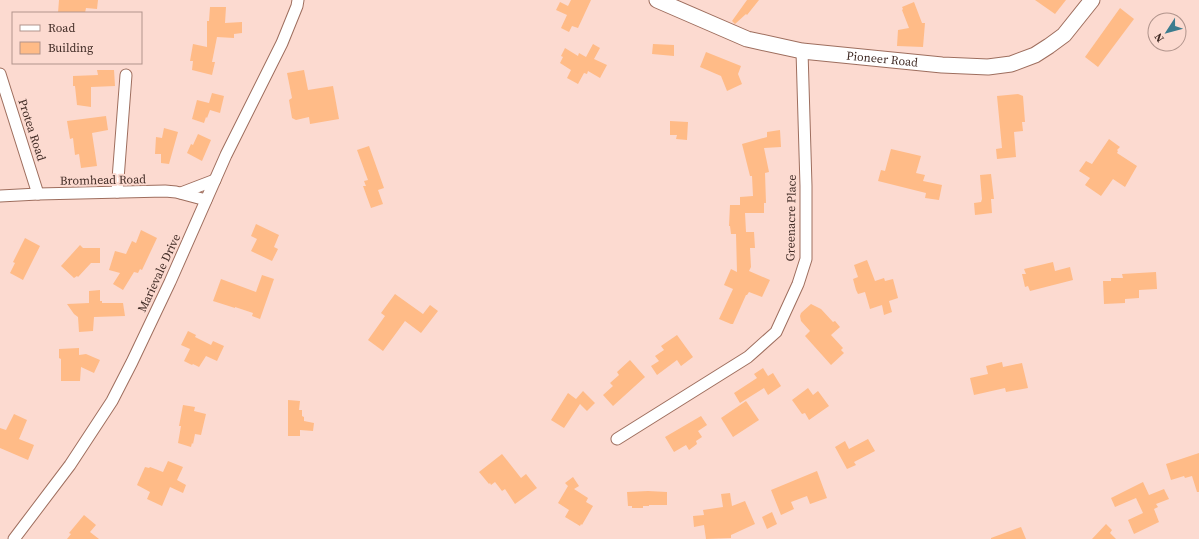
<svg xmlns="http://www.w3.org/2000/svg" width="1199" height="539" font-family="'Source Serif 4',serif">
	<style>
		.building { fill: #ffbb87 }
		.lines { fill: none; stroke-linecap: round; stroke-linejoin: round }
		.street-casing { stroke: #9e6e5e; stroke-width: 13 }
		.secondary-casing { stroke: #9e6e5e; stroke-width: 17 }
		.street { stroke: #fff; stroke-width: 11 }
		.secondary { stroke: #fff; stroke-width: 15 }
		.labels { text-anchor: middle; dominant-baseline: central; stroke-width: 4; stroke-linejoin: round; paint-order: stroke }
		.street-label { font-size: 12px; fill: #402b25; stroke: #fcdad0 }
	</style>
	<rect width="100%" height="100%" fill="#fcdad0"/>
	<!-- building -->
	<g class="building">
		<polygon points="59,0 98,0 97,9 86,8 85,13 58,13"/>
		<polygon points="571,0 591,0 578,28 572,26 569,32 561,28 567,15 556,10 560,2 568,6"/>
		<polygon points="747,0 759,0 747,15 746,14 735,24 732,21"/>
		<polygon points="1035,0 1066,0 1055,14"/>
		<polygon points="914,2 922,23 925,23 923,47 897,46 898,30 909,28 902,10 903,9 902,7"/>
		<polygon points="210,7 226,7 225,23 242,22 242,33 234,34 234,38 217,37 212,62 215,62 212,75 192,70 193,61 190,61 193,44 207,47 207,21 209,21"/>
		<polygon points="1120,8 1134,19 1098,67 1085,57"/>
		<polygon points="593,44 600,48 594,59 607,65 600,78 588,71 587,74 584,73 578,84 567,78 571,70 560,63 563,57 561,56 565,48 578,56 579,53 586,57"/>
		<polygon points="653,44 674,45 674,56 652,54"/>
		<polygon points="706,52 741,66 738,74 742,84 727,91 721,76 700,67"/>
		<polygon points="97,70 114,70 115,86 91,87 91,107 77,105 75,86 73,86 73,76 98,75"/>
		<polygon points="304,70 308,90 333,86 339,119 310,124 309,117 296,120 292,118 289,100 292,98 287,73"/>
		<polygon points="212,93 224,96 220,113 210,110 207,118 206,117 204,123 192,119 197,100 209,103"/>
		<polygon points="1018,94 1023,96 1025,122 1022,122 1023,131 1014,132 1016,157 997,159 996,149 1002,148 997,96"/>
		<polygon points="106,116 108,130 92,133 97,166 81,168 79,154 75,155 73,138 70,139 67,121"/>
		<polygon points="670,121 688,122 687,140 676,139 677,135 670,135"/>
		<polygon points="164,128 178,132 169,164 161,163 161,154 155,154 156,137 162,138"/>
		<polygon points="780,130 781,147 764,148 769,172 765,173 766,203 764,203 764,213 745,213 746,232 754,232 755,248 750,248 751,267 749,271 770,280 762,297 749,292 747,295 746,295 733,324 731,324 719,319 733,289 724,285 731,269 737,272 736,234 731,234 730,226 729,226 730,205 740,205 740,197 753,196 752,176 750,176 742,144 767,137 767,132"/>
		<polygon points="198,134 211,140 202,161 187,153 191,144 193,145"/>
		<polygon points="1109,139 1120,147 1117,150 1118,151 1117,153 1137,166 1125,187 1113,179 1101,196 1085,185 1090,178 1079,171 1086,161 1092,164"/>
		<polygon points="369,146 384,188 378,190 383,204 371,208 363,186 366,186 364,181 368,180 357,150"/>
		<polygon points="891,149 921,156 916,173 925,175 923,181 942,185 939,200 925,198 926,193 878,181 881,170 885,171"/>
		<polygon points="991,174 994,199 991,199 992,213 975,215 974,203 981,202 982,199 980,175"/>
		<polygon points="256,224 279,235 274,247 278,249 272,261 251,251 257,239 251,236"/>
		<polygon points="141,230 157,238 142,270 140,269 138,273 134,272 123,290 113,284 120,273 109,270 115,251 126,254 132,241 136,243"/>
		<polygon points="25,238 40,246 23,280 10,273 15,263 13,262"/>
		<polygon points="80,245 83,248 100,248 100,263 91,263 78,277 77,276 74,278 61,266"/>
		<polygon points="867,260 875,281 884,278 885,281 893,279 898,298 889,301 892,312 884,315 882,305 870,309 865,292 858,294 856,290 853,279 858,277 854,265"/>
		<polygon points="1053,262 1055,271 1070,267 1073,280 1030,291 1028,286 1025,287 1022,274 1026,274 1024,269"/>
		<polygon points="1156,272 1157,289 1139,290 1139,298 1125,299 1125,303 1104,304 1103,281 1111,281 1111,278 1123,278 1122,274"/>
		<polygon points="262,275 274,279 260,319 252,316 253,313 235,307 235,308 213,301 221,279 256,292"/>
		<polygon points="100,290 100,301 102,301 102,303 123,303 125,316 94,317 93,331 79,332 78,317 74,314 67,304 89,303 89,291"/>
		<polygon points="395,294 423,314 430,305 438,311 421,333 405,321 383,351 368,340 385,316 381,313"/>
		<polygon points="811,304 821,309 833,322 835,321 840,327 831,335 843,348 841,350 844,353 831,365 805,336 810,331 801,321 800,316 801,313"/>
		<polygon points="188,331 196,335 195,337 211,345 213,341 224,346 217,361 206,356 199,367 193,364 192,365 184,361 190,349 181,345"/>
		<polygon points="677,335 693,357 681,366 677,360 657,375 651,366 659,361 655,356 664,350 661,346"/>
		<polygon points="79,348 79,355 86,354 100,360 94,373 81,367 80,381 61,381 61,359 59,358 59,349"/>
		<polygon points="630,360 645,377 613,406 603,395 613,386 610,383 619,375 617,372"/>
		<polygon points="1002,362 1003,367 1022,363 1028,388 1006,392 1005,388 974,395 970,378 988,374 986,366"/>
		<polygon points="763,368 768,376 773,373 781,386 768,395 764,388 740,403 734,393 757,378 754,374"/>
		<polygon points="808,388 813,395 818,391 829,406 809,420 805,413 802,414 792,400"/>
		<polygon points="583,391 595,403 587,411 580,404 564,428 551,420 568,393 576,399"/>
		<polygon points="288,400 300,401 299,410 302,410 302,416 304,417 304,421 314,423 313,431 300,430 300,436 288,436"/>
		<polygon points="746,401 759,420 733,437 721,418"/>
		<polygon points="183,405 195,407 194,411 206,414 201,435 195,434 193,444 192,443 191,447 178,443 181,426 179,426"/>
		<polygon points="14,414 27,420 19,439 34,445 28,460 0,448 0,428 6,430"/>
		<polygon points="701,416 707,425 698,431 702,437 696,441 697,444 689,450 686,445 674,452 665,437"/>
		<polygon points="868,439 875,451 854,462 856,465 847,469 835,447 845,441 849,449"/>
		<polygon points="1199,453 1199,492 1197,492 1192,476 1185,478 1184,476 1171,480 1166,464"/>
		<polygon points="502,454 521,478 526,474 537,488 515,504 505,489 502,491 495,482 491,485 490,483 489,484 479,472"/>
		<polygon points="168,461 183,467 177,480 186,485 183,493 170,487 162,506 147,499 150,492 137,485 145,467 149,468 150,467 163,472"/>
		<polygon points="817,471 827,498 810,504 807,496 791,502 794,509 781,515 771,490"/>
		<polygon points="573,477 579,486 574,489 588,498 586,502 593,506 582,525 581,524 580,526 565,517 569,510 558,503 568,486 565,483"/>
		<polygon points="1143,482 1149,495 1164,489 1169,499 1156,504 1158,507 1154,509 1159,522 1134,534 1128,520 1143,513 1136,498 1115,507 1111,498"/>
		<polygon points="648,491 667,492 667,505 649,505 649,506 643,506 643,508 632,508 632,506 628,506 627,492"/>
		<polygon points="730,493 732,506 745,501 755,524 731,535 731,538 706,539 704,525 694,527 693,516 704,515 703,510 723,507 721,494"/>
		<polygon points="772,512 777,524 767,529 762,517"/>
		<polygon points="84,515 96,525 90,532 99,539 67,539 71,534 69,533"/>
		<polygon points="1106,524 1112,530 1110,533 1116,539 1092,539"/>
		<polygon points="1021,527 1026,539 991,539 991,538"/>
	</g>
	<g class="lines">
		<!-- street casing -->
		<g class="street-casing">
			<g id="street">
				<polyline points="0,74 38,194"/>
				<polyline points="117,192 126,75"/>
				<polyline points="181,193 215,180"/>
				<polyline points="0,196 38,194 165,191 176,192 206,200"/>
				<polyline points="617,439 748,357 776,332 798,284 806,259 806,186 802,51"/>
				<polyline points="14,539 70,465 112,401 132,362 170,282 226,155 282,43 297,6 298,0"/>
			</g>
		</g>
		<!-- secondary casing -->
		<g class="secondary-casing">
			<g id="secondary">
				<path id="s1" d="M657 0 747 39 802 51 942 65 988 67 1011 64 1035 55 1049 46 1064 35 1092 0"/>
			</g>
		</g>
		<!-- street -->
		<use href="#street" class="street"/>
		<!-- secondary -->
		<use href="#secondary" class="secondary"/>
	</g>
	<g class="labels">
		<!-- street labels -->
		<g class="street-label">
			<text stroke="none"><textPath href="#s1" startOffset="235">Pioneer Road</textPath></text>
			<text transform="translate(32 130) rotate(72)">Protea Road</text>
			<text transform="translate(103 180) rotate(-1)">Bromhead Road</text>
			<text transform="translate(791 218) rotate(-89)">Greenacre Place</text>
			<text transform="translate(159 273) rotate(-65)">Marievale Drive</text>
		</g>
	</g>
	<!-- legend -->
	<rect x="12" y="12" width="130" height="52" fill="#fcdad0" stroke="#b1948c"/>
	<rect x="20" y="25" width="20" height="6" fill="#ffffff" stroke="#b1948c"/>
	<text x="48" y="32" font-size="12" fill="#402b25">Road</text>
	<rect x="20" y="42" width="20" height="12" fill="#ffbb87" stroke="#b1948c"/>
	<text x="48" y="52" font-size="12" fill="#402b25">Building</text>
	<!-- north arrow -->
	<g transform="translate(1167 32) rotate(234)"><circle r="19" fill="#fcdad0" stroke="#b1948c"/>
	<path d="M0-3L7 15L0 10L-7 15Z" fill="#3b7c8e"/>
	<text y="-6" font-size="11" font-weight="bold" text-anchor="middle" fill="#402b25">N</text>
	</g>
</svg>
